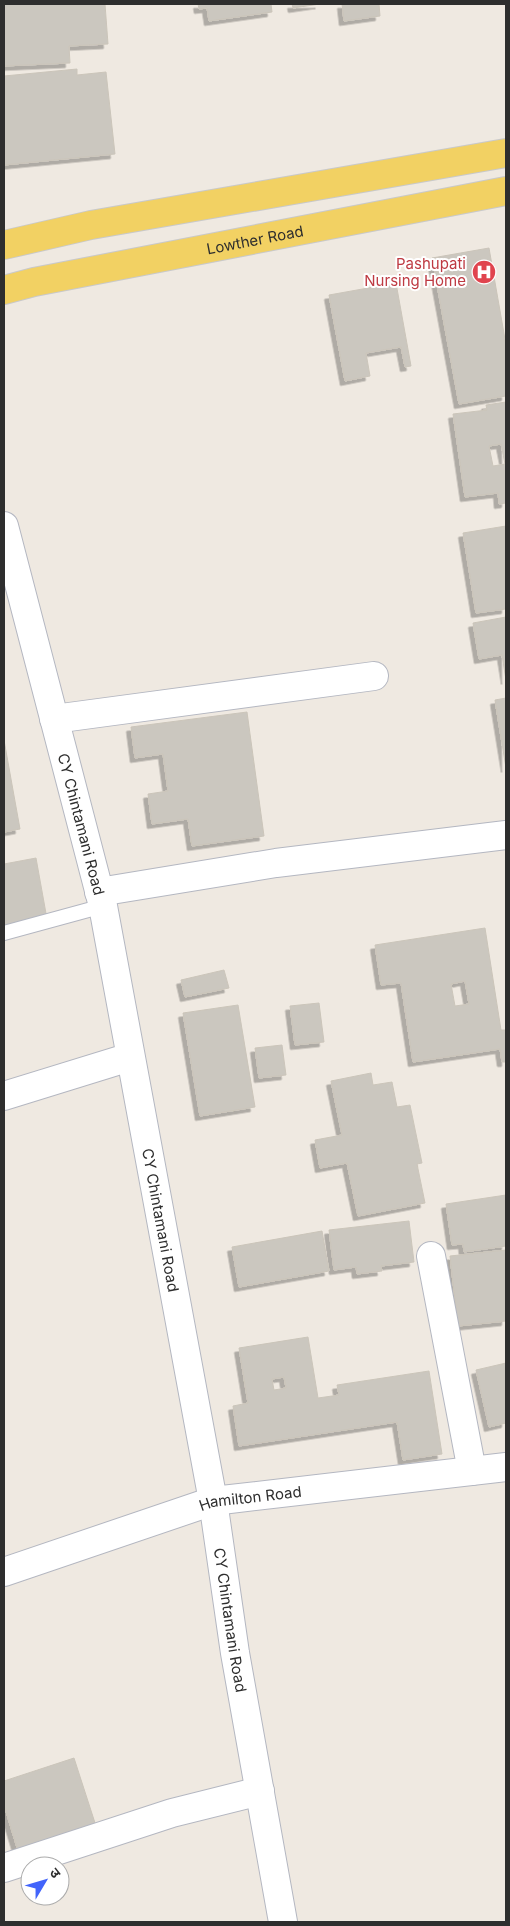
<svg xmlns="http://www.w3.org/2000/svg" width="510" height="1926" font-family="Inter,'Noto Sans Devanagari',sans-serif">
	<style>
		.building { fill: #cbc7bf; stroke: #cbc5ba; fill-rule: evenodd; filter: url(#shadow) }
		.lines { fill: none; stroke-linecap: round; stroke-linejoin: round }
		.service-casing { stroke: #b4b7c1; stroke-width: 16 }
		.minor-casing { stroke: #b4b7c1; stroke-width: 30 }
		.tertiary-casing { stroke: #b4b7c1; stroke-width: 30 }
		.primary-casing { stroke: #c9c9c9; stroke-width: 30 }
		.service { stroke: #fff; stroke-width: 14 }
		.minor { stroke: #fff; stroke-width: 28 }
		.tertiary { stroke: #fff; stroke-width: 28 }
		.primary { stroke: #f2d163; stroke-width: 28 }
		.labels { text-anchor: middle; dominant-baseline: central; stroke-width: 4; stroke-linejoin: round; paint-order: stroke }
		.street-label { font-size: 15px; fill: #2e2e2e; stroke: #fff }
		.health-label { font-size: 15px; fill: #be3a42; stroke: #fff; text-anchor: end }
	</style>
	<defs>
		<filter id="shadow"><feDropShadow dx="-4.5" dy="4.5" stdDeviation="0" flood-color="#0004"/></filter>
	</defs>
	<rect width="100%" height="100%" fill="#efe9e1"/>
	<!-- building -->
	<g class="building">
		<polygon points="4,4 105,4 108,44 69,46 70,63 4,66"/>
		<polygon points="198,4 271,4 272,12 209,21 207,8 199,9"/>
		<polygon points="292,4 320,4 293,8"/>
		<polygon points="342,4 379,4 380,16 344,21"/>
		<polygon points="77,69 77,75 106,72 115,154 4,165 4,76"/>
		<polygon points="489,248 506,345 506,396 459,404 432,258"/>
		<polygon points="396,283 411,366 405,367 401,347 366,353 370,376 345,381 329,295"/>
		<path d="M506 402V503L499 504 498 493 465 497 453 414 487 410 486 405ZM501 444 505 464 493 466 489 446Z"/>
		<polygon points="506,526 506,609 476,613 463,533"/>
		<polygon points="506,617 506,680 502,655 479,659 473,623"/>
		<polygon points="506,698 506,768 495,700"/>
		<polygon points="247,712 264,836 192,846 188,819 152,824 148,794 168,791 163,754 135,758 131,727"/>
		<polygon points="4,740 20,829 4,832"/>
		<polygon points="36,858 47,919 4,927 4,864"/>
		<path d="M485 928 501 1030H506V1062H502L500 1049 413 1062 401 983 381 985 375 945ZM465 981 469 1004 455 1006 451 984Z"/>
		<polygon points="224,970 229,988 185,997 181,980"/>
		<polygon points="319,1003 324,1042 295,1045 290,1006"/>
		<polygon points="238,1005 255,1107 200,1116 183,1013"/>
		<polygon points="282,1045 286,1075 259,1078 255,1048"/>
		<polygon points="371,1073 373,1085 392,1082 397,1107 410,1105 422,1163 417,1164 425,1203 358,1216 347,1163 320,1168 315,1140 342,1135 331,1081"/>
		<polygon points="506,1195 506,1246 464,1252 463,1244 452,1245 446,1204"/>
		<polygon points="409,1221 414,1262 381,1266 382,1271 357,1274 356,1267 334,1270 329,1230"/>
		<polygon points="322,1231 329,1271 239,1287 232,1247"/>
		<polygon points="506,1250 506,1321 458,1326 450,1256"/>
		<path d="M308 1337 318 1398 339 1395 337 1385 429 1371 442 1454 403 1460 397 1422 239 1446 233 1406 248 1403 239 1348ZM284 1377 286 1388 274 1390 272 1379Z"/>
		<polygon points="506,1363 506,1423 489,1427 476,1370"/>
		<polygon points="74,1758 96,1826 18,1851 4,1805 4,1781"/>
	</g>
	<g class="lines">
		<!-- service casing -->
		<g class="service-casing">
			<polyline id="service" points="4,933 103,906"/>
		</g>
		<!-- minor casing -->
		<g class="minor-casing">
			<g id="minor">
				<polyline points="54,719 374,676"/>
				<polyline points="99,892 276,863 506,835"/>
				<polyline points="4,1096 130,1057"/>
				<polyline points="431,1256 472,1471"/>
				<path id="s1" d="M4 1572 213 1501 506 1467"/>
				<polyline points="4,1868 172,1813 260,1791"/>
			</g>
		</g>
		<!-- tertiary casing -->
		<g class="tertiary-casing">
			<g id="tertiary">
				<path id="s2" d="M4 526 103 906 213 1501 235 1653 283 1922"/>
			</g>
		</g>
		<!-- primary casing -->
		<g class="primary-casing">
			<g id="primary">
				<polyline points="4,245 91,225 506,153"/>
				<path id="s3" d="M4 290 34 282 506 191"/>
			</g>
		</g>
		<!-- service -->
		<use href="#service" class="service"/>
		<!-- minor -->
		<use href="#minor" class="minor"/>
		<!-- tertiary -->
		<use href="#tertiary" class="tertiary"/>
		<!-- primary -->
		<use href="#primary" class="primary"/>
	</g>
	<!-- icons -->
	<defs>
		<g id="hospital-disc" transform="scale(1.25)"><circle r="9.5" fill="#e0444e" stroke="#fff"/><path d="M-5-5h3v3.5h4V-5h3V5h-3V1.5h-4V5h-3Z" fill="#fff"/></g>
	</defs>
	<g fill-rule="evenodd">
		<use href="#hospital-disc" x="484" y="272"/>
	</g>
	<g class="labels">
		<!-- street labels -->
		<g class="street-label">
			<text stroke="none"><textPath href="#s3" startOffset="256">Lowther Road</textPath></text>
			<text stroke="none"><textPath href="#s2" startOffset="308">CY Chintamani Road</textPath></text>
			<text stroke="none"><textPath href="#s2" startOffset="712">CY Chintamani Road</textPath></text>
			<text stroke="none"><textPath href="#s1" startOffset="258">Hamilton Road</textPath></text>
			<text stroke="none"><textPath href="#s2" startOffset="1118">CY Chintamani Road</textPath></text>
		</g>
		<!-- health labels -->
		<g class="health-label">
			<text x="466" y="263">Pashupati<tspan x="466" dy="17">Nursing Home</tspan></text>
		</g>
	</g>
	<!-- border -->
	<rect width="510" height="1926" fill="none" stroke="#2e2e2e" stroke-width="10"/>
	<!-- north arrow -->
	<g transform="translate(45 1881) rotate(52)"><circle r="24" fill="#ffffff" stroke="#ababab"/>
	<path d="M0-4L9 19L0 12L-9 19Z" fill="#4264fb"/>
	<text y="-8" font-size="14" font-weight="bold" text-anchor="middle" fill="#2e2e2e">उ</text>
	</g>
</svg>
